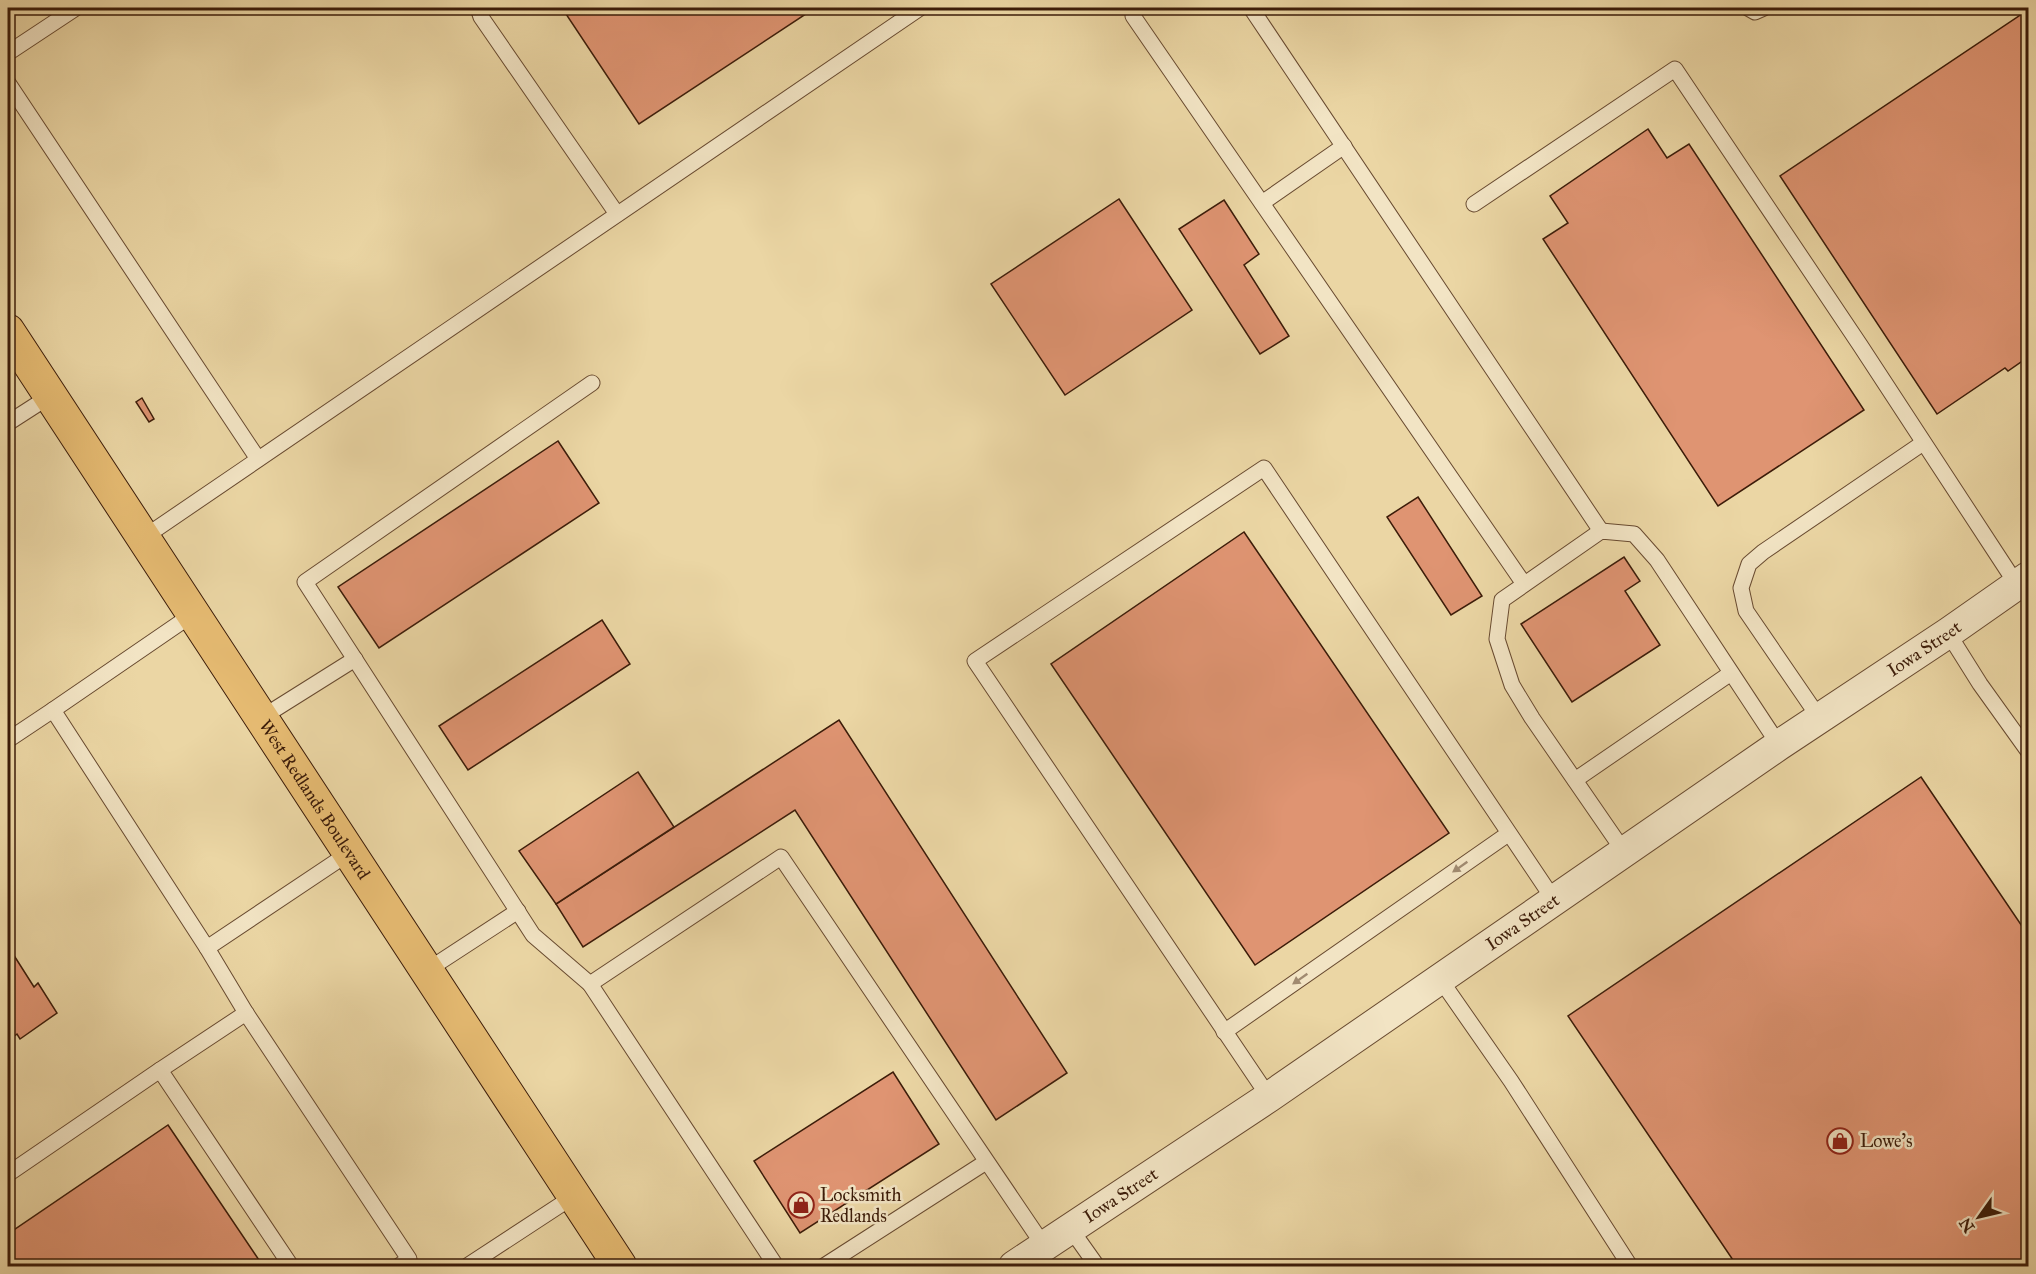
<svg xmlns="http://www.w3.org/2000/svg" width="2036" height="1274" font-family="'IM FELL Great Primer',serif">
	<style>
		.building { fill: #df9472; stroke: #3c1c09; stroke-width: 1.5 }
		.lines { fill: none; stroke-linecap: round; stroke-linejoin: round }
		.service-casing { stroke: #684a30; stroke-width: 17 }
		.minor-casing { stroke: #684a30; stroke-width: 32 }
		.primary-casing { stroke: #3c1c09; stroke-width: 35 }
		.service { stroke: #f2e4c4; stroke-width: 15 }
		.minor { stroke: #f2e4c4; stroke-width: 30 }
		.primary { stroke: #e6bb72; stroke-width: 33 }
		.oneway { fill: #a08a70 }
		.labels { text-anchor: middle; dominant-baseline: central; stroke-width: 5; stroke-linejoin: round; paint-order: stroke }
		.street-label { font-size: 18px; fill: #3c1c09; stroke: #f2e4c4 }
		.poi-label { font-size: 18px; fill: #3c1c09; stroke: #f2e4c4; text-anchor: start }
	</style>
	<rect width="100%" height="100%" fill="#ebd6a4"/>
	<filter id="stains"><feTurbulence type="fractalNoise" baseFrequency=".00333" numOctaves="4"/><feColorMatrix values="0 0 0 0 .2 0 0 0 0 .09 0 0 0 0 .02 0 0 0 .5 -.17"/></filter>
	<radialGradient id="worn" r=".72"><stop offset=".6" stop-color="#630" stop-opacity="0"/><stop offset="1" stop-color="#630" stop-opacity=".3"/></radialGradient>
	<!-- building -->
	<g class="building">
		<polygon points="562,8 815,8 639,124"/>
		<polygon points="2028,10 2028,357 2008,371 2005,368 1937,414 1780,176"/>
		<polygon points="1648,129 1667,158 1689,144 1864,410 1718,506 1543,239 1568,223 1550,196"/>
		<polygon points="1119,199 1192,310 1065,395 991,284"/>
		<polygon points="1224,200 1259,254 1244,265 1289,336 1260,354 1179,229"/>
		<polygon points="142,398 154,419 149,422 136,402"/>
		<polygon points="558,441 599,503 379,648 338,587"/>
		<polygon points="1418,497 1482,596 1451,615 1387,517"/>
		<polygon points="1244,532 1449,833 1255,965 1051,664"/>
		<polygon points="1624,557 1640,581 1625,591 1660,645 1572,702 1521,624"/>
		<polygon points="602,620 630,664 468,770 439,726"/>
		<polygon points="839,720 1067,1073 996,1120 795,810 583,947 556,904"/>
		<polygon points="638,772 674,827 556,904 519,851"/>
		<polygon points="1921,777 2028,935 2028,1266 1737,1266 1568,1016"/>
		<polygon points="8,946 34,987 38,983 57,1013 20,1039 17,1034 8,1041"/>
		<polygon points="893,1072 939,1144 800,1233 754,1161"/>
		<polygon points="168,1125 263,1266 8,1266 8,1234"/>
	</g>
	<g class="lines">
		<!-- service casing -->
		<g class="service-casing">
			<g id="service">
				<polyline points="478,8 481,17 617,214"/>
				<polyline points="1251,8 1601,531"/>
				<polyline points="1748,8 1755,12 1764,8"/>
				<polyline points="1133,16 1524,584"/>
				<polyline points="8,53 76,8"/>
				<polyline points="8,83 258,459"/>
				<polyline points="1262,203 1344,146"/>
				<polyline points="1474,204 1675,69 1860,345 2017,585"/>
				<polyline points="592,383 305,582 533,935 590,984 781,857 1044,1246"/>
				<polyline points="8,423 50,396"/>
				<polyline points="143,538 920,8"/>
				<polyline points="193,614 53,710 207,948"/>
				<polyline points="1948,633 1980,684 2028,751"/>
				<polyline points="261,718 355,659"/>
				<polyline points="1820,719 1746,611 1741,588 1749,564 1763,552 1923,443"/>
				<polyline points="8,740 53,710"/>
				<polyline points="1575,780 1731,673"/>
				<polyline points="349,853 207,948 246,1013 409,1259 399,1266"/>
				<polyline points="1625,853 1532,718 1512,685 1497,639 1502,600 1601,531 1634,534 1657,560 1779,745"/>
				<polyline points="426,971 518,911"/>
				<polyline points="1440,979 1511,1081 1630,1266"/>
				<polyline points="590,984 776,1266"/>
				<polyline points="246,1013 160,1070 291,1266"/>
				<polyline points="1224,1032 1508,834"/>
				<polyline points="1269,1097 975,661 1264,468 1554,900"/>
				<polyline points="8,1174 160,1070"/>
				<polyline points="1070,1228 1097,1266"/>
				<polyline points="467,1266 574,1196"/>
				<polyline points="824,1266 986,1162"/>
			</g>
		</g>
		<!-- minor casing -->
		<g class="minor-casing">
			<g id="minor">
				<path id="s1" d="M1014 1266 1269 1097 1779 745 1948 633 2028 577"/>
			</g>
		</g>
		<!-- primary casing -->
		<g class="primary-casing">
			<g id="primary">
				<path id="s2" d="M8 331 620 1266"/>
			</g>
		</g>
		<!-- service -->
		<use href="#service" class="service"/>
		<!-- minor -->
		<use href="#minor" class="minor"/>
		<!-- primary -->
		<use href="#primary" class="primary"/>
	</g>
	<!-- one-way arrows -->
	<defs><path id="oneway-solid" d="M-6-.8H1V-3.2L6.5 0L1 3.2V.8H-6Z" transform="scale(1.5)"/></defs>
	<g class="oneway">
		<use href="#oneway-solid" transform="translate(1460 867) rotate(145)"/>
		<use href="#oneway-solid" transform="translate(1300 979) rotate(145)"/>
	</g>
	<!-- icons -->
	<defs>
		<g id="shop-ring" transform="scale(1.35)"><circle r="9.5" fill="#f2e4c4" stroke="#8f2418" stroke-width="1.5"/><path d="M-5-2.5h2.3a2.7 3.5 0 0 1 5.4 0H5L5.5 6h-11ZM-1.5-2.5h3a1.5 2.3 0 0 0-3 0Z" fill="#8f2418"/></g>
	</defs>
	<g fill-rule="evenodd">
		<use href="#shop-ring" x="1840" y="1141"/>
		<use href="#shop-ring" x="801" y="1205"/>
	</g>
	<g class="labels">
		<!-- street labels -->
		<g class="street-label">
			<text stroke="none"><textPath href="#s1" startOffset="1100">Iowa Street</textPath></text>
			<text stroke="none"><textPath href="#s2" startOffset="560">West Redlands Boulevard</textPath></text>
			<text stroke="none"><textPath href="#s1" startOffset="614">Iowa Street</textPath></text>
			<text stroke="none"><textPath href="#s1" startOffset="128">Iowa Street</textPath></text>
		</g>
		<!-- poi labels -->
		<g class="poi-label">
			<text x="1860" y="1141">Lowe's</text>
			<text x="820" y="1195">Locksmith<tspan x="820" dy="21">Redlands</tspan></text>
		</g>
	</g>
	<!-- margin -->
	<rect width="2036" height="1274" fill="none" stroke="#ebd6a4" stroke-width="30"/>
	<rect x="9" y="9" width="2018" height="1256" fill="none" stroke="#3c1c09" stroke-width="3"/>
	<rect x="15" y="15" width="2006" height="1244" fill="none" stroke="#3c1c09" stroke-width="1.5"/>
	<!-- north arrow -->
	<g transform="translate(1979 1217) rotate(236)" stroke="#f2e4c4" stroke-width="4.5" paint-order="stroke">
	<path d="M0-4.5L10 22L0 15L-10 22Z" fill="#3c1c09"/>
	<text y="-9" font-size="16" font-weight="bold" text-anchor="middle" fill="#3c1c09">N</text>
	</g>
	<rect width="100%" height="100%" filter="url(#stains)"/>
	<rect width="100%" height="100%" fill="url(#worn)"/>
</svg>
